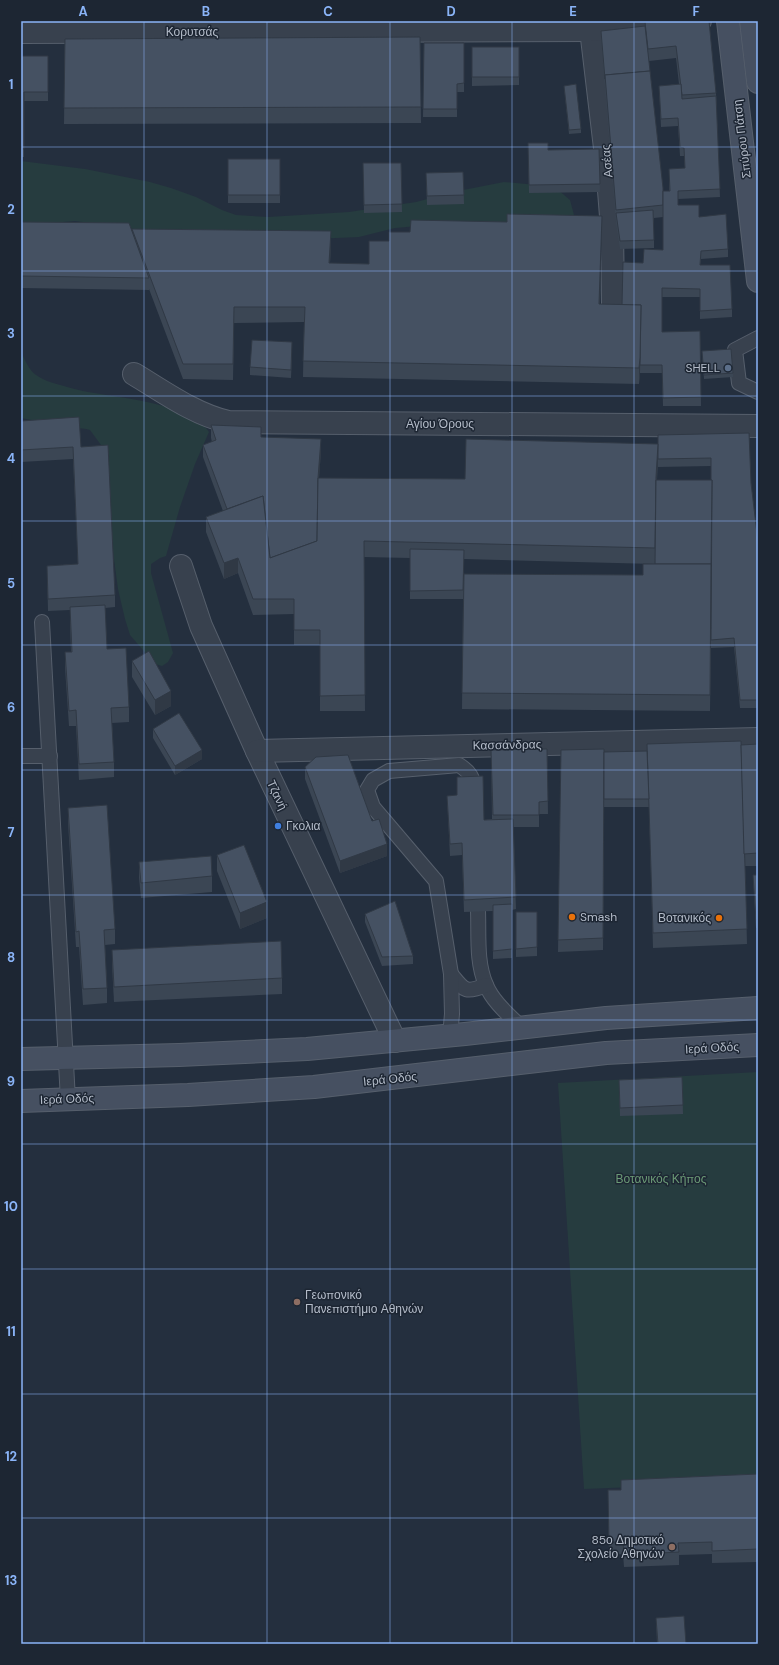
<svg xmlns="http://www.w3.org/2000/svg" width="779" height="1665" font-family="'DM Sans',sans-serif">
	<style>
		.green { fill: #263c3f }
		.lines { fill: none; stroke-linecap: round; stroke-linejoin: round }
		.lane-casing { stroke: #565f6c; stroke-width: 16 }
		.street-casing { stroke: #565f6c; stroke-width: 24 }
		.secondary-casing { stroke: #565f6c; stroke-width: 24 }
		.lane { stroke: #38414e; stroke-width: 14 }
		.street { stroke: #38414e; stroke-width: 22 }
		.secondary { stroke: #465061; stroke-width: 22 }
		.wall { fill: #3b4654; fill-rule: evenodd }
		.shaded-wall { fill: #303945 }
		.building { fill: #455162; stroke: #303945 }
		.grid { fill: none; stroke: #8ab4f8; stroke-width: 1; stroke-opacity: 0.55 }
		.service-dot { fill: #5c6f8a; stroke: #1d2633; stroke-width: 1.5 }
		.shop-dot { fill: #3f7fe0; stroke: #1d2633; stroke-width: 1.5 }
		.food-dot { fill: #e8710a; stroke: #1d2633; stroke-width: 1.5 }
		.education-dot { fill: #8d6e63; stroke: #1d2633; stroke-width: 1.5 }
		.labels { text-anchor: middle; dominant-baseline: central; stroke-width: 3; stroke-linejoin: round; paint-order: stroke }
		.street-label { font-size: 12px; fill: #b4bcc9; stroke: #1d2633 }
		.poi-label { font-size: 12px; fill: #b4bcc9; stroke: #1d2633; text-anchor: end }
		.park-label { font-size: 12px; fill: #6b9a76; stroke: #1d2633 }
		.neatline { fill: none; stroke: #8ab4f8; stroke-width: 1.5 }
		.grid-label { font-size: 13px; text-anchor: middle; font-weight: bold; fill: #8ab4f8 }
	</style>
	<rect width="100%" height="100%" fill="#242f3e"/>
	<!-- green -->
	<g class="green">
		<polygon points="21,161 85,169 150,182 171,188 196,197 222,210 236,215 268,217 349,212 416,202 458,191 504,182 537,185 557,189 570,200 574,215 569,224 430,225 395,228 359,237 312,239 134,229 75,221 40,224 21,230"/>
		<path d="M21 352C25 360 29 370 36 375 44 381 57 384 67 387 108 399 159 396 195 421 201 424 206 427 209 432L195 464 180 507 166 556 160 558 151 564V573L173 653 168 662 162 666 155 664 130 635 125 619 118 589 113 552 101 445 90 430C80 427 71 429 61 427 48 425 35 420 21 418Z"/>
		<polygon points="758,1072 758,1482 584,1489 558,1083"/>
	</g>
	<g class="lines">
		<!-- lane casing -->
		<g class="lane-casing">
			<g id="lane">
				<polyline points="758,338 735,350 739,383 758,392"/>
				<polyline points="42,622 68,1100"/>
				<polyline points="21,756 50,756"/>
				<path d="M478 911C479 935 476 962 486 985 493 1002 509 1015 522 1028"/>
				<path d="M451 974C464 990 465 994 486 985"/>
				<path d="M450 1036 452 1014 451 974 436 881 373 807 367 790 373 780 389 771 459 765C470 772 473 777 474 789"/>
			</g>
		</g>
		<!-- street casing -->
		<g class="street-casing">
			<g id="street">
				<polyline points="590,21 607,165 612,229 613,303"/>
				<polyline points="21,32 590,30 700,21"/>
				<path d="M134 374C164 392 194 414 228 422L758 426"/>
				<polyline points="181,566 201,626 257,751 395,1041"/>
				<polyline points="257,751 758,739"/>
			</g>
		</g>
		<!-- secondary casing -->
		<g class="secondary-casing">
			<g id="secondary">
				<polyline points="728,21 758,281"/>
				<polyline points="751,21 758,82"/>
				<polyline points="21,1059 179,1055 307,1049 465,1034 606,1018 758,1008"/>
				<polyline points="21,1101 188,1095 314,1087 606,1053 758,1045"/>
			</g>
		</g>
		<!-- lane -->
		<use href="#lane" class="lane"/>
		<!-- street -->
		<use href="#street" class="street"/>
		<!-- secondary -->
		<use href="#secondary" class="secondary"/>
	</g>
	<!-- wall -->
	<g class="wall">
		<path d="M657 21 716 93 720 197 678 199V205L699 217 728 249V257L701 259 700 265 732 309V317L700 319V297H662V332L700 331 701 406H663L662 373H640L639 384 303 377 304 322 234 323 233 380 183 379 149 289V290L21 288V222L132 232V229L331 247 330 263 369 264 389 241 410 232H602L600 304 622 305 643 263 663 250V217L654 218V248L620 249 616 222 601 39V31L645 26V22ZM676 58 679 84 659 86 661 127 678 126 680 156H684L685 168 669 169V191H663L649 61Z"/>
		<polygon points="420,37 421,123 64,124 65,39"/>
		<polygon points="424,43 464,43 464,92 457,92 457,117 423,117"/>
		<polygon points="472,47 519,47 519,85 472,86"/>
		<polygon points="21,56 48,56 48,101 24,101 24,157 21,157"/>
		<polygon points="564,86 581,129 581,133 569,134"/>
		<polygon points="528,143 548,150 599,149 600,192 529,193"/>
		<rect x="228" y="159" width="52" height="44"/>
		<polygon points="363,163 401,163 402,212 364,213"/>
		<polygon points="463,172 464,204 427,205 426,173"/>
		<polygon points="292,351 291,378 250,375 250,367"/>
		<polygon points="702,351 733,373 733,377 704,379"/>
		<polygon points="21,421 81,447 115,595 115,607 105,608 107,649 129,707 129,722 112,723 114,762 114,777 79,780 76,726 69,726 65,668 65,652 71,652 70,623 70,610 48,611 47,566 78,564 73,459 21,462"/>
		<path d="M211 425 321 451 319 478 465 479 658 444 749 433 751 483 758 542V708H740L734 647 711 648V638L710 711 462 709 463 599H410V558L364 557 365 711H320V645H294V614L253 615 238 573 224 579 206 532V517L223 511 203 457V445L212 442 211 438ZM658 460V467L711 466V480H657ZM464 559 655 564 643 575 464 574Z"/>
		<polygon points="132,661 171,706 155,715 132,677"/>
		<polygon points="153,729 202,759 175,775 153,738"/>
		<polygon points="758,744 758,866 745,866 747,944 653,948 649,807 604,807 603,950 558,952 561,750 604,752 647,751 741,745"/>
		<polygon points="547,749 548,814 539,814 539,827 513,827 516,909 512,910 512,958 493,959 493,911 464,912 462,855 450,856 447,796 457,796 457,777 484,820 492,819 491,750"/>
		<polygon points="305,767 372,821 387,856 340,873 305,779"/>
		<polygon points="68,808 115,929 115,944 105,945 107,988 107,1003 83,1005 79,947 76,947 68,823"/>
		<polygon points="217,855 267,918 240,929 217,871"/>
		<polygon points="139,862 212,876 212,892 141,898 139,878"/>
		<polygon points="753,875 758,875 758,928 756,928"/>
		<polygon points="516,912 537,912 537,956 516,957"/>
		<polygon points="365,914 413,956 413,964 382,966 365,922"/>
		<polygon points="112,950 282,978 282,994 114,1002 112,965"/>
		<polygon points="682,1077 683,1114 620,1116 619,1080"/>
		<polygon points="758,1474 758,1562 712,1563 712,1554 679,1555 679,1565 624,1567 623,1554 609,1555 608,1490 621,1490 621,1480"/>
		<polygon points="656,1618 686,1644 657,1644"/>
	</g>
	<!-- shaded-wall -->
	<g class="shaded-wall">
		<polygon points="602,216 602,232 599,320 599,304"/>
		<polygon points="331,231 331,247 329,279 329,263"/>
		<polygon points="641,305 640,373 639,384 639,368"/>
		<polygon points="292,342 292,351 291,378 291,370"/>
		<polygon points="321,439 321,451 318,493 318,481"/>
		<polygon points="658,444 658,459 656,492 656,477"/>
		<polygon points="238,558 238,573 224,579 224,563"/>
		<polygon points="171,691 171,706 155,715 155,700"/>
		<polygon points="202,750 202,759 175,775 175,766"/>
		<polygon points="387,844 387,856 340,873 340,861"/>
		<polygon points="267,902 267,918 240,929 240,913"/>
	</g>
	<!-- building -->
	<g class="building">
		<polygon points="657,21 709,21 716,93 682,95 676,46 648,49 645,22"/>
		<polygon points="645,26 650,71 605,75 605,79 601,31"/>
		<polygon points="420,37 421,107 64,108 65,39"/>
		<polygon points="424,43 464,43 464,83 457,84 457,109 423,109"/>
		<rect x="472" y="47" width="47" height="30"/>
		<polygon points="21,56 48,56 48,92 24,92 24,149 21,149"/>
		<polygon points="650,71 663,188 663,205 616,210 605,75"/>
		<polygon points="576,84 581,129 569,130 564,86"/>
		<polygon points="681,84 682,99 716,96 720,189 678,191 678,205 699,205 699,217 726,214 728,249 701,251 700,265 730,265 732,309 700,311 700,289 662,288 662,332 700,331 701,397 663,398 662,365 640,365 641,305 622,305 623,262 643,263 644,249 663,250 663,191 670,191 669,169 685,168 684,148 680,147 678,118 661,119 659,86"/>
		<polygon points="528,143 548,143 548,150 599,149 600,184 529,185"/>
		<rect x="228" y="159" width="52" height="36"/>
		<polygon points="363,163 401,163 402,204 364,205"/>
		<polygon points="463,172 464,195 427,196 426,173"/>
		<polygon points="653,210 654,240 620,241 616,213"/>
		<polygon points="507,214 602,216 599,304 641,305 640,358 639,368 303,361 305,307 234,307 233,364 183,364 132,229 331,231 329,263 369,264 369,241 389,241 389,232 410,232 411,220 507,222"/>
		<polygon points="21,222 129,223 149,278 21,276"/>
		<polygon points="252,340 292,342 291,370 250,367"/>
		<polygon points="731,349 733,373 704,375 702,351"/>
		<polygon points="79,417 81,447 108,445 115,595 48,599 47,566 78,564 73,447 21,450 21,421"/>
		<polygon points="211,425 261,427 261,437 321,439 318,478 317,541 270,558 263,496 227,509 203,445 216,440"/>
		<polygon points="749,433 751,483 758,542 758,700 740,700 734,638 711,640 712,480 711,480 711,458 658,459 658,435"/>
		<polygon points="466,439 658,444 656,477 655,548 364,541 365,695 320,696 320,630 294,630 294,599 253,599 238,558 224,563 206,517 263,496 270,558 317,541 318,478 465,479"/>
		<polygon points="656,480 712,480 711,567 711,564 655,564"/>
		<polygon points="410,549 464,550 463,590 410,591"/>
		<polygon points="643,564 711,564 710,695 462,693 464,574 643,575"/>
		<polygon points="105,605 107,649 126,648 129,707 111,708 114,762 79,764 76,710 69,711 65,652 72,652 70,607"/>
		<polygon points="149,651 171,691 155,700 132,661"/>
		<polygon points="179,713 202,750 175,766 153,729"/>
		<polygon points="741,741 747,929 653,933 647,744"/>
		<polygon points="758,744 758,853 744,854 741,745"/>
		<polygon points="547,749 548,801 539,802 539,815 493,815 491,750"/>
		<polygon points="604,749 603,938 558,940 561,750"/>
		<polygon points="647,751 649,799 604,799 604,752"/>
		<polygon points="348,755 372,821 379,819 387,844 340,861 305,767 316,757"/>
		<polygon points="483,776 484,820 513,819 516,897 464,900 462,843 450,844 447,796 457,795 457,777"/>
		<polygon points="107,805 115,929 104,930 107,988 83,989 79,931 76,932 68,808"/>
		<polygon points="244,845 267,902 240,913 217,855"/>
		<polygon points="211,856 212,876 141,883 139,862"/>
		<polygon points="753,875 758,875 758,920 756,920"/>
		<polygon points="395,901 413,956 382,957 365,914"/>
		<polygon points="512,904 512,949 493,951 493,905"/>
		<polygon points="516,912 537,912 537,947 516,949"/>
		<polygon points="281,941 282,978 114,987 112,950"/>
		<polygon points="682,1077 683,1105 620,1108 619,1080"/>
		<polygon points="758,1474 758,1549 712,1551 712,1542 678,1543 679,1552 624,1555 623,1542 609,1542 608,1490 621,1490 621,1480"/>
		<polygon points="684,1616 686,1644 658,1644 656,1618"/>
	</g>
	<!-- grid -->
	<path class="grid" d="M144 21V1644M267 21V1644M390 21V1644M512 21V1644M634 21V1644M21 147H758M21 271H758M21 396H758M21 521H758M21 645H758M21 770H758M21 895H758M21 1020H758M21 1144H758M21 1269H758M21 1394H758M21 1518H758"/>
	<!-- markers -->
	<circle class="service-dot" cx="728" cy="368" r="4"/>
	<circle class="shop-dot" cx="278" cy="826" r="4"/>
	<g class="food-dot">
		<circle cx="572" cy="917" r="4"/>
		<circle cx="719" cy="918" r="4"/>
	</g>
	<g class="education-dot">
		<circle cx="297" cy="1302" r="4"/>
		<circle cx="672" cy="1547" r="4"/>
	</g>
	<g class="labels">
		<!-- street labels -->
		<g class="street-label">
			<text x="192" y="32">Κορυτσάς</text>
			<text transform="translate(742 139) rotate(-97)">Σπύρου Πάτση</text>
			<text transform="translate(607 161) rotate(-95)">Ασέας</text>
			<text x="440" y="424">Αγίου Όρους</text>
			<text transform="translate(507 745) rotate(-1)">Κασσάνδρας</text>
			<text transform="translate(277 795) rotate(65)">Τζανή</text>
			<text transform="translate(712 1048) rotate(-3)">Ιερά Οδός</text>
			<text transform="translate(390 1079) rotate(-6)">Ιερά Οδός</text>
			<text transform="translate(67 1099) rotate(-2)">Ιερά Οδός</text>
		</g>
		<!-- poi labels -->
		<g class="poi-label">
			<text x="720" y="368">SHELL</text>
			<text x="286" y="826" text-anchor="start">Γκολια</text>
			<text x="580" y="917" text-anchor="start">Smash</text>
			<text x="711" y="918">Βοτανικός</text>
			<text x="305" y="1295" text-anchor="start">Γεωπονικό<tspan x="305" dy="14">Πανεπιστήμιο Αθηνών</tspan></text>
			<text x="664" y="1540">85ο Δημοτικό<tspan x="664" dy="14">Σχολείο Αθηνών</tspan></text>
		</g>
		<!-- park labels -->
		<g class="park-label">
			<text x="661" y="1179">Βοτανικός Κήπος</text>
		</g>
	</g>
	<!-- border -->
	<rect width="779" height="1665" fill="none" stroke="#1d2633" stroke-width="44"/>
	<rect x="22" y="22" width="735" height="1621" class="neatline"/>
	<g class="grid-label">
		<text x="83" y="16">A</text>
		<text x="206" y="16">B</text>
		<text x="328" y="16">C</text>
		<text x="451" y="16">D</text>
		<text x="573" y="16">E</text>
		<text x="696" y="16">F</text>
		<text x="11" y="89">1</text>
		<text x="11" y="214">2</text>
		<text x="11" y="338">3</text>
		<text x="11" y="463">4</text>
		<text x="11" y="588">5</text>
		<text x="11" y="712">6</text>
		<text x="11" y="837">7</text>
		<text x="11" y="962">8</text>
		<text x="11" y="1086">9</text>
		<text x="11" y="1211">10</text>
		<text x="11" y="1336">11</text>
		<text x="11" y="1461">12</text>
		<text x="11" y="1585">13</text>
	</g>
</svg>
